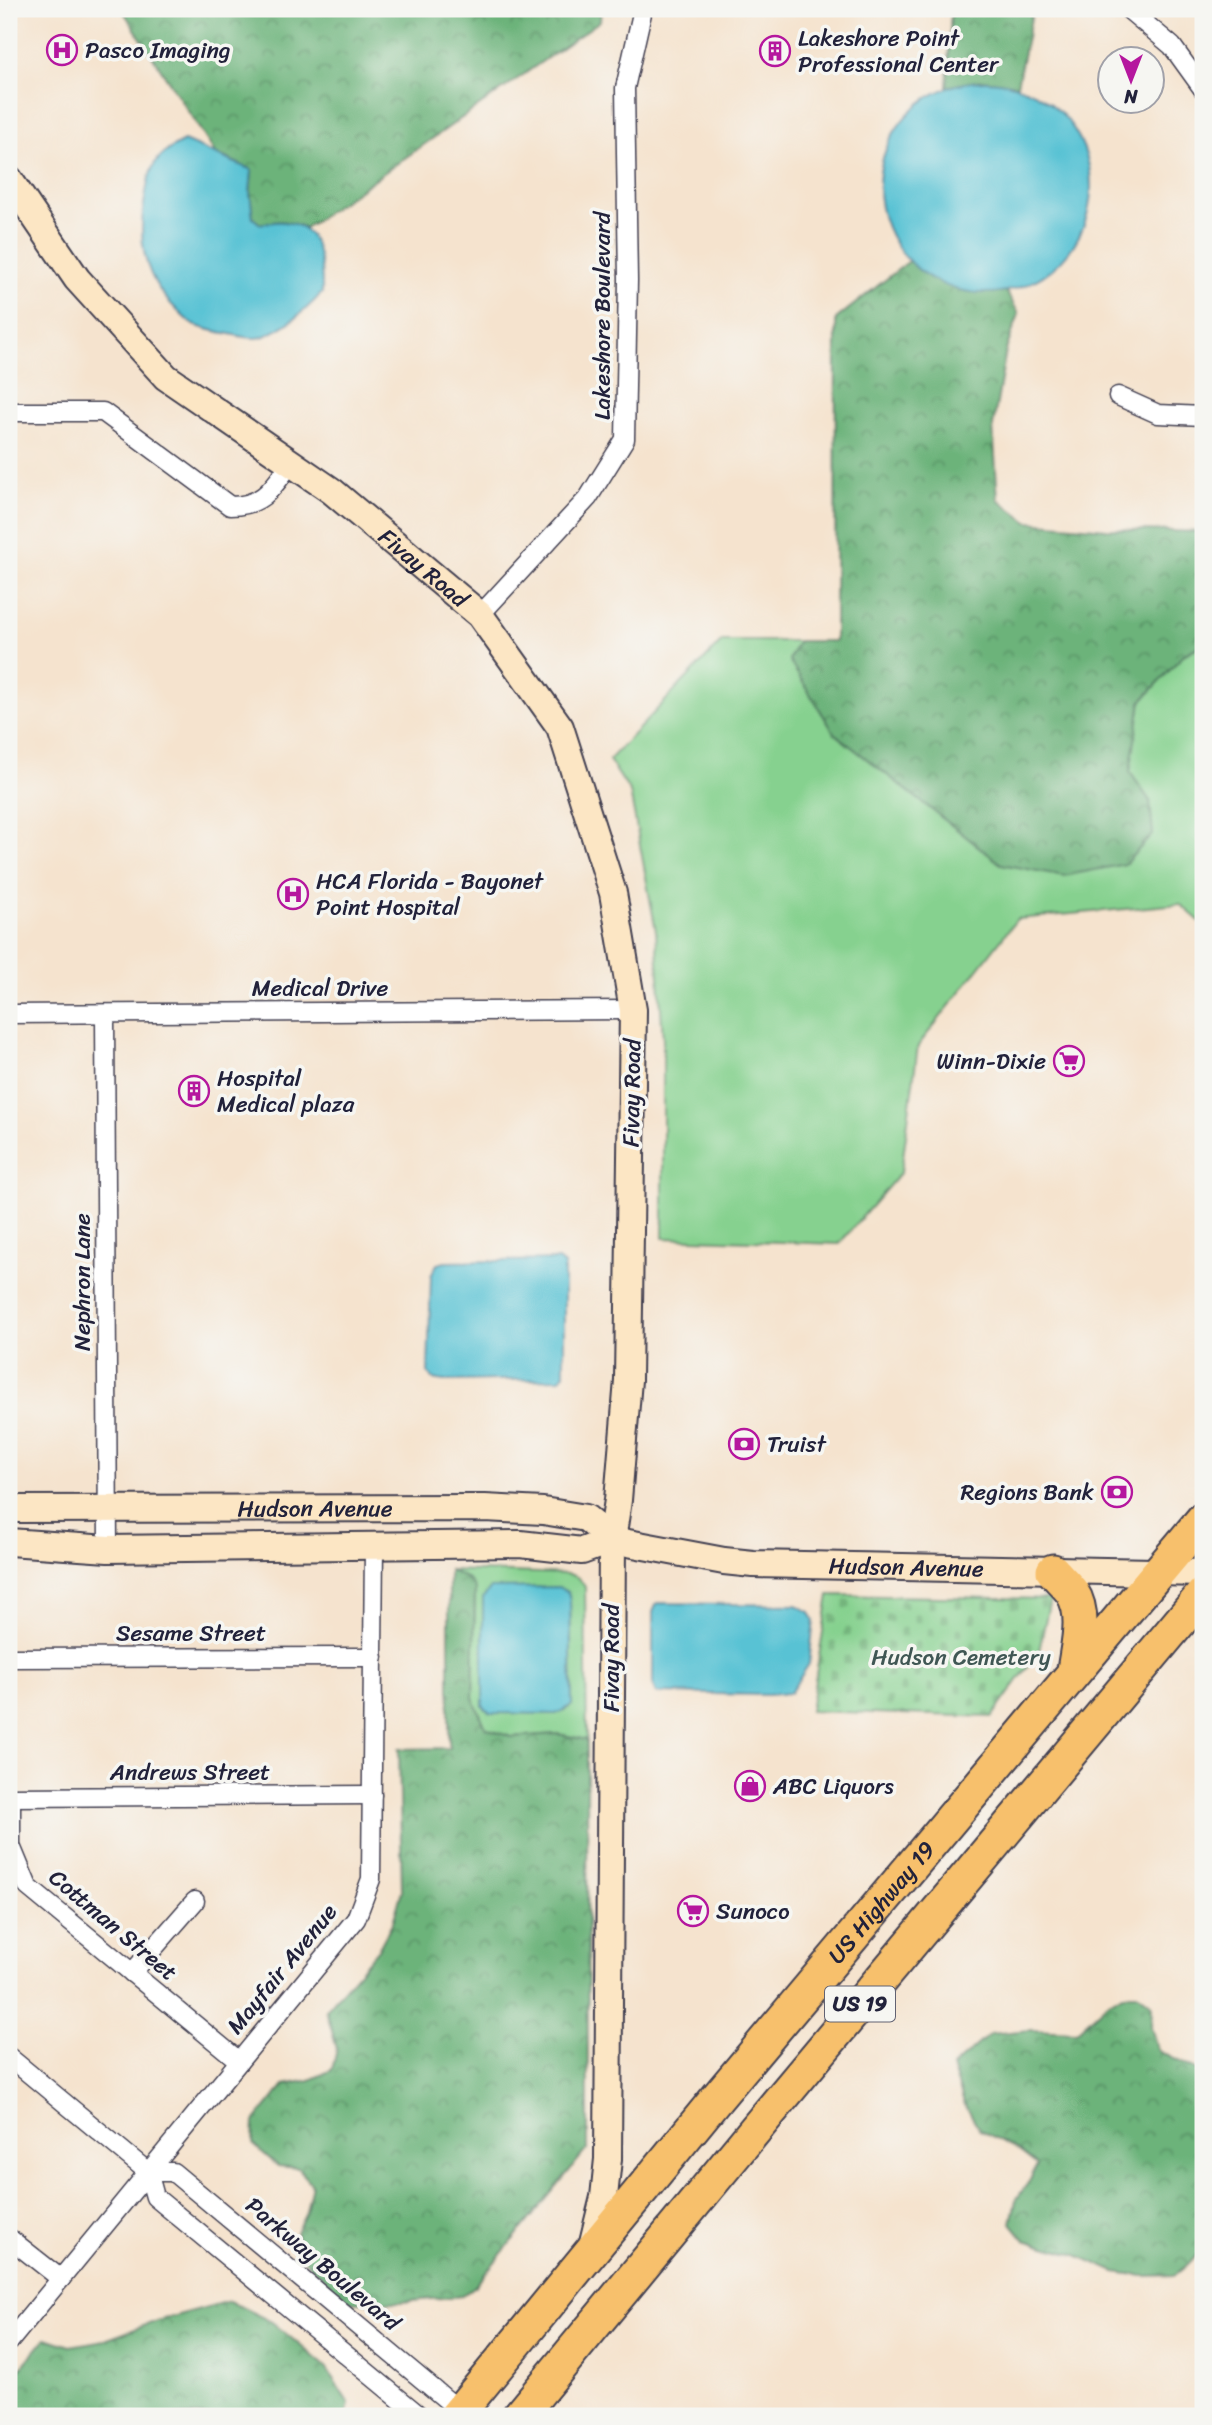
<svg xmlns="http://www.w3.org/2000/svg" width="1212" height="2425" font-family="Sriracha,sans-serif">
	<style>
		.green { fill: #86d18f; stroke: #547a65; stroke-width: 2; fill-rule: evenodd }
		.forest { fill: url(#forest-crowns); stroke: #476a5a; stroke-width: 2 }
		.cemetery { fill: url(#cemetery-stones); stroke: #547a65; stroke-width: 2 }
		.water { fill: #58c2d4; stroke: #3d7288; stroke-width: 2 }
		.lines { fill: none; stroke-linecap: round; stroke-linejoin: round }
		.street-casing { stroke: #423f51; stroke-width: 21 }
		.secondary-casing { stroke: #423f51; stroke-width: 30 }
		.highway-casing { stroke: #423f51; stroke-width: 37 }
		.street { stroke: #fff; stroke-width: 18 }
		.secondary { stroke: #fce6c4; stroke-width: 26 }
		.highway { stroke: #f7c06c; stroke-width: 33 }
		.labels { text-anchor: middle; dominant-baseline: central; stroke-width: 7; stroke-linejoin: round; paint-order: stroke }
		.shield { fill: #f6f6f2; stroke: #626272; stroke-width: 2 }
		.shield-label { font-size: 21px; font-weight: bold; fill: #22223b }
		.poi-label { font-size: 23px; fill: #22223b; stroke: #f6f6f2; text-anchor: start }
		.street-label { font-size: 23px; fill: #22223b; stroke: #f6f6f2 }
		.park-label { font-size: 23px; fill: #405754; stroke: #f6f6f2 }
	</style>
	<defs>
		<pattern id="forest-crowns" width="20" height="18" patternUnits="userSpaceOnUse" patternTransform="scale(1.75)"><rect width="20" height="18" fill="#6cb37a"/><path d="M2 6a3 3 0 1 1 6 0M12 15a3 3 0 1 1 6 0" fill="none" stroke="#589165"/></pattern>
		<pattern id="cemetery-stones" width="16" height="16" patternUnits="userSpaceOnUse" patternTransform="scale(1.75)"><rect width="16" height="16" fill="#86d18f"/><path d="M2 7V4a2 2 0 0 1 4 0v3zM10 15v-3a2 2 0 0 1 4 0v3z" fill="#73b37c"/></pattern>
	</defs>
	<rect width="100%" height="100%" fill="#f6f6f2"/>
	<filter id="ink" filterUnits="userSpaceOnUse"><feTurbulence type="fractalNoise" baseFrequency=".0143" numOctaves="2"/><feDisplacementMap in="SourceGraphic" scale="14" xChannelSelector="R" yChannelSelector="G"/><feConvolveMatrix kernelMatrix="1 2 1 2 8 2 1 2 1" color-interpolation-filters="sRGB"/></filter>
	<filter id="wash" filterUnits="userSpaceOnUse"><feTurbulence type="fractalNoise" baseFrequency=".00686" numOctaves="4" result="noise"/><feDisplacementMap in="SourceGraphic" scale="28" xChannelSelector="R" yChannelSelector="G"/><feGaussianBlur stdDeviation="1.57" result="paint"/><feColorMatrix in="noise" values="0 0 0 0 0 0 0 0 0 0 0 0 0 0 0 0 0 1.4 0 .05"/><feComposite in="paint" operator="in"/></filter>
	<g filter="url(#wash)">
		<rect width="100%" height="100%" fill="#f5e3ce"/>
		<!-- green -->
		<g class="green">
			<polygon points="722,641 798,641 789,660 835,734 910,791 1150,801 1129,772 1141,702 1183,655 1203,644 1203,924 1180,904 1017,919 918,1046 901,1172 839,1244 663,1238 663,1040 656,931 630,792 609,760"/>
			<path d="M449 1570 569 1574 579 1578 585 1587 587 1740 558 1734 511 1737 486 1729 473 1698 475 1589 468 1579ZM568 1592 570 1600 572 1705 565 1710Z"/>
		</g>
		<!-- forest -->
		<g class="forest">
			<path d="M122 9H601L600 21 305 228C288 220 277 220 260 224L253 218 250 193 252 170 215 153Z"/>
			<polygon points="951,9 1033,9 1017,85 982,80 947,87"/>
			<path d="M909 261C947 289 959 293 1006 291L1019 314 1006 350 993 426 998 499 1028 522 1107 529 1203 532V644L1183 655 1141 702 1130 772 1150 801 1153 834 1125 864 1064 876 1001 864 835 734 789 660 798 641H835L836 319Z"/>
			<polygon points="449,1570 468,1579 475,1589 473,1698 486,1728 511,1737 558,1734 587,1740 588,2148 475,2286 462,2296 402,2302 349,2302 304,2260 296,2232 306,2212 312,2184 298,2168 278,2166 253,2144 254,2122 284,2085 310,2080 332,2070 337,2049 326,2010 379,1948 393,1922 402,1890 399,1749 449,1748"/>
			<polygon points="1122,1994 1139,1994 1152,2004 1151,2027 1158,2051 1198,2071 1203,2070 1203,2250 1200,2251 1191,2262 1175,2275 1143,2276 1115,2272 1077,2255 1025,2240 1011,2223 1016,2200 1030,2180 1037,2165 1015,2148 980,2130 964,2103 952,2067 990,2034 1031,2030 1076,2032 1105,2005"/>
			<polygon points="229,2301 272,2322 325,2366 349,2404 346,2416 9,2416 9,2382 46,2338 70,2346 105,2340 160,2320"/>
		</g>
		<!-- cemetery -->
		<polygon class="cemetery" points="829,1595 1050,1599 1039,1651 992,1717 810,1711"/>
		<!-- water -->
		<g class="water">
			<circle cx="985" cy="187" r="106"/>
			<path d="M184 141 252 170 250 193 253 218 260 224C313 212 323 247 322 293 304 312 287 327 262 337 253 340 240 336 230 334 218 332 206 330 194 325 187 321 180 313 174 307 145 279 138 243 144 204 150 169 150 158 184 141Z"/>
			<polygon points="558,1260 564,1265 564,1374 560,1379 443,1381 434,1379 428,1373 431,1276 437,1264 445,1262"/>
			<polygon points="559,1587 568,1592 570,1600 572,1705 556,1714 490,1713 483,1706 483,1598 491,1588"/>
			<polygon points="657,1603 796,1605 810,1612 814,1620 809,1664 790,1693 768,1695 656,1693 653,1685 653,1612"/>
		</g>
	</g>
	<g filter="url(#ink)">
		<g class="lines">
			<!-- street casing -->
			<g class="street-casing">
				<g id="street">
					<polyline points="1128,9 1172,46 1203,89"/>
					<polyline points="1118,396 1158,414 1203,416"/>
					<path d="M9 412H103L230 506C264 506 273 487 291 463"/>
					<polyline points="480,615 588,498 625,439 628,280 625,88 643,9"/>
					<polyline points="9,1014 633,1010"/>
					<polyline points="105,1015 108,1549"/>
					<polyline points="9,1658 374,1657"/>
					<polyline points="9,1797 372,1795"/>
					<polyline points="11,1797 11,1846 28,1887 239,2061"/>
					<polyline points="132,1973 195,1901"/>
					<polyline points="9,2057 148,2172"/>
					<polyline points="9,2238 61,2279"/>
					<polyline points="9,2342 356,1919 371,1879 374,1545"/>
					<polyline points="420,2416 155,2197 148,2172 173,2172 460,2411"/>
				</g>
			</g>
			<!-- secondary casing -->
			<g class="secondary-casing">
				<g id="secondary">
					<path id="s1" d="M9 179 77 279 166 377 332 491 480 615 560 727 613 893 633 1010 628 1380 618 1500 612 1540 608 2159 604 2197 591 2250"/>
					<path id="s2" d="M9 1509 485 1508 543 1511 586 1518 612 1540 724 1561 753 1564 1203 1573"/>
					<polyline points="9,1542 108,1549 520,1544 582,1551 612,1540"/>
				</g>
			</g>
			<!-- highway casing -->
			<g class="highway-casing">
				<g id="highway">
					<path d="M1053 1571C1059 1578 1067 1585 1072 1592 1087 1615 1077 1647 1074 1671"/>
					<path id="s3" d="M456 2416 717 2098 1203 1519"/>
					<polyline points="519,2416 764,2119 1203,1594"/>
				</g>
			</g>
			<!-- street -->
			<use href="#street" class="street"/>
			<!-- secondary -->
			<use href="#secondary" class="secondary"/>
			<!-- highway -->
			<use href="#highway" class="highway"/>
		</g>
	</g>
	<!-- icons -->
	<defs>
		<g id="hospital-ring" transform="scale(1.575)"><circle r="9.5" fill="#f6f6f2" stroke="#b5179e" stroke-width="1.5"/><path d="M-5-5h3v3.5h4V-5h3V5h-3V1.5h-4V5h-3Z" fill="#b5179e"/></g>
		<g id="building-ring" transform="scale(1.575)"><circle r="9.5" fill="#f6f6f2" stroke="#b5179e" stroke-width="1.5"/><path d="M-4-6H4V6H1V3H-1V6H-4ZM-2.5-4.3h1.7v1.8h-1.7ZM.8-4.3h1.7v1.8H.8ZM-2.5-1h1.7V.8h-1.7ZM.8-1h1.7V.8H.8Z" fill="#b5179e"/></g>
		<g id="supermarket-ring" transform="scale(1.575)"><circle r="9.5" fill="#f6f6f2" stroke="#b5179e" stroke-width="1.5"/><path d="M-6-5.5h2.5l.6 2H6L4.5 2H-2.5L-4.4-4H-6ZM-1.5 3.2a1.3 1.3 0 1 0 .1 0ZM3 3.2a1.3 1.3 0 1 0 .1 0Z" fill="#b5179e"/></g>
		<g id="bank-ring" transform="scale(1.575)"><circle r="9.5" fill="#f6f6f2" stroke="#b5179e" stroke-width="1.5"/><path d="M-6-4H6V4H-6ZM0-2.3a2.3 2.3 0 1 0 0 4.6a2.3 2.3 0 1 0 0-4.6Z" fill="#b5179e"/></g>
		<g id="shop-ring" transform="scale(1.575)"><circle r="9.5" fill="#f6f6f2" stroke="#b5179e" stroke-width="1.5"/><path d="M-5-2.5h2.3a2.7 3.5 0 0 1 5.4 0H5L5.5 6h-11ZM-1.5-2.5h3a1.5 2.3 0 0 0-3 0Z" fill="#b5179e"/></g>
	</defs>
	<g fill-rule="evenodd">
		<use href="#hospital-ring" x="62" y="50"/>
		<use href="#building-ring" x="775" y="51"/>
		<use href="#hospital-ring" x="293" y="894"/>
		<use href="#supermarket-ring" x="1069" y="1061"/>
		<use href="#building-ring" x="194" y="1091"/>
		<use href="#bank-ring" x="744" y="1444"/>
		<use href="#bank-ring" x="1117" y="1492"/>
		<use href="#shop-ring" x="750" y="1786"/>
		<use href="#supermarket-ring" x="693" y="1911"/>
	</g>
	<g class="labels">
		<!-- shield labels -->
		<rect class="shield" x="825" y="1986.5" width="70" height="35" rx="5"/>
		<g class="shield-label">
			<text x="860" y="2004">US 19</text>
		</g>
		<!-- poi labels -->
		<g class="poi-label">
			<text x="798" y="38">Lakeshore Point<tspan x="798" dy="26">Professional Center</tspan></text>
			<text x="85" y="50">Pasco Imaging</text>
			<text x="316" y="881">HCA Florida - Bayonet<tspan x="316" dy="26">Point Hospital</tspan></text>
			<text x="1046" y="1061" text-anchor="end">Winn-Dixie</text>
			<text x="217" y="1078">Hospital<tspan x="217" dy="26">Medical plaza</tspan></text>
			<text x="767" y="1444">Truist</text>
			<text x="1094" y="1492" text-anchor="end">Regions Bank</text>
			<text x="773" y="1786">ABC Liquors</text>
			<text x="716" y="1911">Sunoco</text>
		</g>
		<!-- street labels -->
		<g class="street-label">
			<text transform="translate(602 316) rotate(-90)">Lakeshore Boulevard</text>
			<text stroke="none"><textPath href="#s1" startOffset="574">Fivay Road</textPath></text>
			<text x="320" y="988">Medical Drive</text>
			<text transform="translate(632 1093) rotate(-89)">Fivay Road</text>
			<text transform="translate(82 1282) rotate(-90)">Nephron Lane</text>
			<text stroke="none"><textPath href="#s2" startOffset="306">Hudson Avenue</textPath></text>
			<text stroke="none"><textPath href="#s2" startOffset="908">Hudson Avenue</textPath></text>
			<text x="191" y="1633">Sesame Street</text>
			<text transform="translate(611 1658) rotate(-90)">Fivay Road</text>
			<text x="190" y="1772">Andrews Street</text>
			<text stroke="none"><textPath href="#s3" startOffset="667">US Highway 19</textPath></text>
			<text transform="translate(113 1925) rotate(40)">Cottman Street</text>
			<text transform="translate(282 1969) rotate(-51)">Mayfair Avenue</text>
			<text transform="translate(323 2264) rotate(40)">Parkway Boulevard</text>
		</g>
		<!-- park labels -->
		<g class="park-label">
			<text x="961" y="1657">Hudson Cemetery</text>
		</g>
	</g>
	<!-- margin -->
	<rect width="1212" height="2425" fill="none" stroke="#f6f6f2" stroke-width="35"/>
	<!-- north arrow -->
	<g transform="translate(1131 80) rotate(180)"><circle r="33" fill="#f6f6f2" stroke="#a1a1a9" stroke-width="2"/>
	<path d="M0-5L12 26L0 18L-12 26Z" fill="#b5179e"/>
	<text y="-10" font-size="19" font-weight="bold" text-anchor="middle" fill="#22223b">N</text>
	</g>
</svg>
